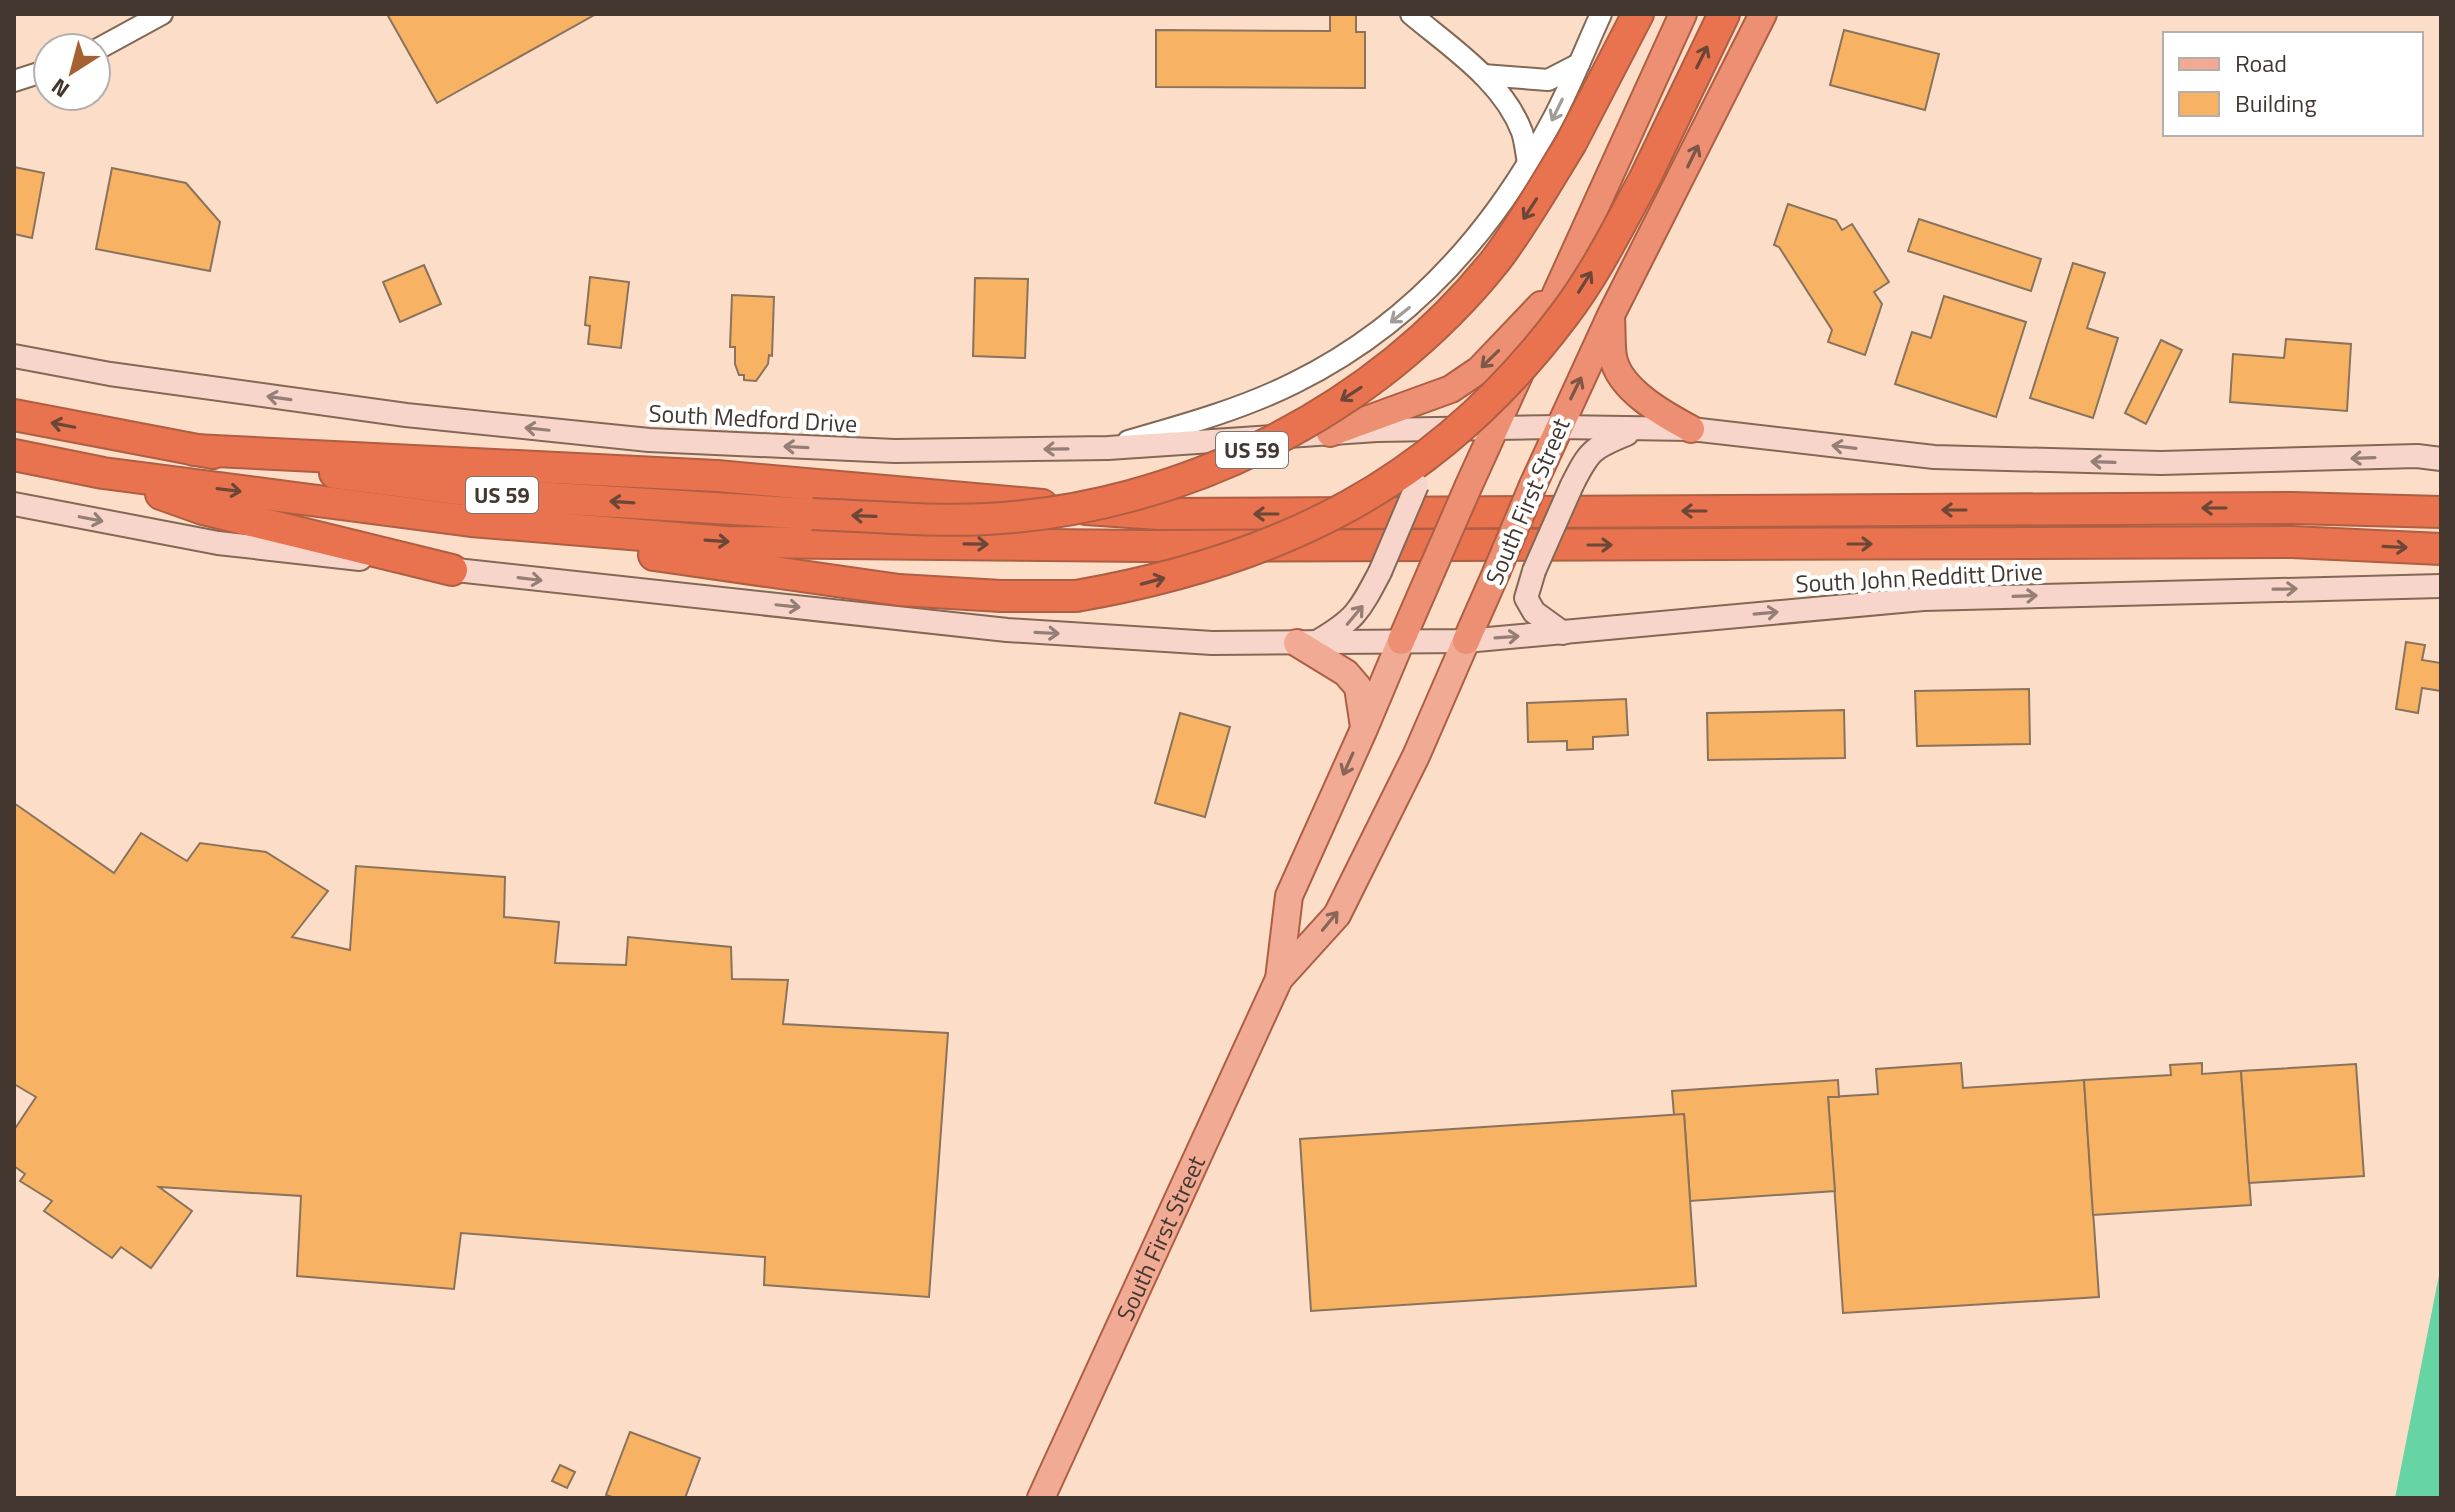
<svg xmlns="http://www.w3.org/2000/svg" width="2455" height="1512" font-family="'Titillium Web',sans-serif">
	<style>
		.green { fill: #66d4a3 }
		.building { fill: #f7b263; stroke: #89735c; stroke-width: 2 }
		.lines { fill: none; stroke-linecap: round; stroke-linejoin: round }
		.tertiary-casing { stroke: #826855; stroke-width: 24 }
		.secondary-casing { stroke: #826855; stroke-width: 26 }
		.primary-casing { stroke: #ae5e43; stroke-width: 30 }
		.trunk-casing { stroke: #ae5e43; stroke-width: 30 }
		.motorway-casing { stroke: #ae5e43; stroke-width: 34 }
		.tertiary { stroke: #fff; stroke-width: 20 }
		.secondary { stroke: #f8d5ca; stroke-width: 22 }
		.primary { stroke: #f1ab95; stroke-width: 26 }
		.trunk { stroke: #ec8f72; stroke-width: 26 }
		.motorway { stroke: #e8734e; stroke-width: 30 }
		.secondary-bridge-casing { stroke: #826855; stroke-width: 26; stroke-linecap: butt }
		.trunk-bridge-casing { stroke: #ae5e43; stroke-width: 30; stroke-linecap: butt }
		.motorway-bridge-casing { stroke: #ae5e43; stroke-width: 34; stroke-linecap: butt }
		.secondary-bridge { stroke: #f8d5ca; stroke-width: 22 }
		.trunk-bridge { stroke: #ec8f72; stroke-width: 26 }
		.motorway-bridge { stroke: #e8734e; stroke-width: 30 }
		.oneway { stroke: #6c4637 }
		.oneway2 { stroke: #a19b97 }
		.oneway3 { stroke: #7e5646 }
		.oneway4 { stroke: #947e75 }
		.oneway5 { stroke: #896558 }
		.labels { text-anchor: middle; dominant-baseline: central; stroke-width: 8; stroke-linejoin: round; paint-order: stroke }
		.shield { fill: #fff; stroke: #7b736d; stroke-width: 2 }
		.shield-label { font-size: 22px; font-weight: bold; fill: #43372f }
		.street-label { font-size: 24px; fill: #43372f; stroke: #fff }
	</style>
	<rect width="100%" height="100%" fill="#fcdec8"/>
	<!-- green -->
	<polygon class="green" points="2441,1265 2441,1498 2395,1498"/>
	<!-- building -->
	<g class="building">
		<polygon points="387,14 596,14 437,103"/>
		<polygon points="1330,14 1356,14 1356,32 1365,32 1365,88 1156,87 1156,30 1330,31"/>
		<polygon points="1844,30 1939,54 1925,110 1830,85"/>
		<polygon points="14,167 44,173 32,238 14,234"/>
		<polygon points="112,168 186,183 220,222 210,271 96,249"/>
		<polygon points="1788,204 1836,220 1842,230 1852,224 1889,282 1874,292 1882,304 1865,355 1828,342 1832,330 1779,247 1774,245"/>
		<polygon points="1919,219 2041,259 2031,291 1908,251"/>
		<polygon points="2073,263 2105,273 2087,328 2118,338 2093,418 2030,398"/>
		<polygon points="424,265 441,304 400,322 383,282"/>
		<polygon points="590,277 629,282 621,348 588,344 590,326 585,325"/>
		<polygon points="975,278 1028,279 1025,358 973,356"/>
		<polygon points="732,295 774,297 772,356 769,355 768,364 756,381 744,380 744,375 739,375 735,364 735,347 730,347"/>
		<polygon points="1944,296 2026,322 1996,417 1895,384 1912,332 1931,338"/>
		<polygon points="2286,339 2351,344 2347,411 2230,402 2233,354 2284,358"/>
		<polygon points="2161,340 2182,350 2146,424 2125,413"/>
		<polygon points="2406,642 2425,645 2422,660 2441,663 2441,691 2422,688 2418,713 2396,709"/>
		<polygon points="2029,689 2030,744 1917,746 1915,691"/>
		<polygon points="1626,699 1628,735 1593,737 1593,749 1567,750 1567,741 1528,742 1527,703"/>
		<polygon points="1844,710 1845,758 1708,760 1707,713"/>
		<polygon points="1180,713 1230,727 1205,817 1155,803"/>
		<polygon points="14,803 114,873 141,833 187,861 200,843 266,852 328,891 292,937 350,950 356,866 505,877 504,917 559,922 555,963 626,965 628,937 731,947 732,979 788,980 783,1024 948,1033 929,1297 764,1285 765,1257 461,1233 454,1289 297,1276 301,1196 159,1187 192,1211 151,1268 121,1247 112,1258 44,1211 52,1201 20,1181 25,1174 14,1166 14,1130 36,1097 14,1084"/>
		<polygon points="1961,1063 1963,1088 2084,1080 2099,1297 1843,1313 1828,1097 1878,1094 1876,1069"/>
		<polygon points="2202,1063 2202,1074 2241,1071 2251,1205 2093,1215 2084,1080 2171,1075 2170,1065"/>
		<polygon points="2356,1064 2364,1176 2249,1183 2241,1071"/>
		<polygon points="1838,1080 1839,1097 1828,1097 1835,1191 1690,1201 1684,1114 1674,1115 1672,1091"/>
		<polygon points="1684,1114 1696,1286 1311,1311 1300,1139"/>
		<polygon points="630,1432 700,1458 685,1498 615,1498 606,1495"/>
		<polygon points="560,1465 575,1472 567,1488 552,1481"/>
	</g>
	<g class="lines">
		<!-- tertiary casing -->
		<g class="tertiary-casing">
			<g id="tertiary">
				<path d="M1411 14C1450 47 1503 81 1522 132 1525 141 1526 152 1528 163"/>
				<polyline points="96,50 162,14"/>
				<polyline points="1483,75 1548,80 1579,64"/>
				<polyline points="14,81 48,70"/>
				<path d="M1128 441C1184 425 1242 409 1294 383 1410 326 1494 231 1553 119 1571 85 1585 49 1601 14"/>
			</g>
		</g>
		<!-- secondary casing -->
		<g class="secondary-casing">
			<g id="secondary">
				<polyline points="14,356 110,374 406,415 649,440 895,451 1108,448 1377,430 1558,427 1691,429 1934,457 2161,463 2417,456 2441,459"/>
				<path d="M1572 485C1589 451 1592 448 1627 434"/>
				<polyline points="14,504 218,543 360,559"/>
				<polyline points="438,568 1007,630 1212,643 1466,641 1923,599 2441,586"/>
				<polyline points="1534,571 1526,598 1534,612 1563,633"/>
				<path d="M1315 643C1355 620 1359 612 1380 572"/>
			</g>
		</g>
		<!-- primary casing -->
		<g class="primary-casing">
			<g id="primary">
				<polyline points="1297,643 1346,673 1358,687 1364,727"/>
				<polyline points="1279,979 1289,896 1364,729 1401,641"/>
				<path id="s1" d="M1041 1498 1279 979 1337 915 1416 756 1466 641"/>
			</g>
		</g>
		<!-- trunk casing -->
		<g class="trunk-casing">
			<g id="trunk">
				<path d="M1611 318C1612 331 1611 345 1613 357 1619 390 1665 415 1691 429"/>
				<polyline points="1330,433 1451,389 1479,370 1541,305"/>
				<polyline points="1469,485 1683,14"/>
				<polyline points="1533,485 1611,315 1763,14"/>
				<polyline points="1401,641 1431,572"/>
				<polyline points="1466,641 1496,573"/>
			</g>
		</g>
		<!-- motorway casing -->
		<g class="motorway-casing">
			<g id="motorway">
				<polyline points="1571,143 1638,14"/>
				<polyline points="1645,178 1724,14"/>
				<polyline points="14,415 213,453"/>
				<polyline points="194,450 717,476 1042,505"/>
				<polyline points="14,455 103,473 471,521 726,542 1148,546 2292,542 2441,549"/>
				<polyline points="335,473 502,495 812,514"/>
				<polyline points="161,494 203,509 452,570"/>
				<polyline points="1086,509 1159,514 2292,508 2441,512"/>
				<polyline points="654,555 899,590 1001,596 1076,596"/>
			</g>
		</g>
		<!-- tertiary -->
		<use href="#tertiary" class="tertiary"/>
		<!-- secondary -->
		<use href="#secondary" class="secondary"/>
		<!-- primary -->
		<use href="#primary" class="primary"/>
		<!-- trunk -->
		<use href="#trunk" class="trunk"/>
		<!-- motorway -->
		<use href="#motorway" class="motorway"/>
		<!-- secondary-bridge casing -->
		<g class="secondary-bridge-casing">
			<g id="secondary-bridge">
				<polyline points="1534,571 1572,485"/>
				<polyline points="1380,572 1417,485"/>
			</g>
		</g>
		<!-- trunk-bridge casing -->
		<g class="trunk-bridge-casing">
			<g id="trunk-bridge">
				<polyline points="1431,572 1469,485"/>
				<polyline points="1496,573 1533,485"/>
			</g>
		</g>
		<!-- motorway-bridge casing -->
		<g class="motorway-bridge-casing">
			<g id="motorway-bridge">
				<path d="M812 514C870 516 929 522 987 519 1181 509 1375 412 1496 260 1524 223 1547 182 1571 143"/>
				<path d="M1076 596C1282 560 1437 484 1564 315 1596 273 1620 224 1645 178"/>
			</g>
		</g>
		<!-- secondary-bridge -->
		<use href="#secondary-bridge" class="secondary-bridge"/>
		<!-- trunk-bridge -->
		<use href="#trunk-bridge" class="trunk-bridge"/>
		<!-- motorway-bridge -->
		<use href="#motorway-bridge" class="motorway-bridge"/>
	</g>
	<!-- one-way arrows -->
	<defs><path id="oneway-shaft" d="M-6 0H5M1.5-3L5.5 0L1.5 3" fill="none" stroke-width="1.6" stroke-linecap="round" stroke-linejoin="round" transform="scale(2)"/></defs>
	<g class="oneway">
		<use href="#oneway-shaft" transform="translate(1702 57) rotate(-64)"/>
		<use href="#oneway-shaft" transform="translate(1530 209) rotate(123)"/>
		<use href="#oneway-shaft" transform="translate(1585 282) rotate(-58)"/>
		<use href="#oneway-shaft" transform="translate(1351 394) rotate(147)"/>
		<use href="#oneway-shaft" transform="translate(63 425) rotate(-169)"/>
		<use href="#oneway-shaft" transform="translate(229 490) rotate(7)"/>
		<use href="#oneway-shaft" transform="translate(622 502) rotate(-176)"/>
		<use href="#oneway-shaft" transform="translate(2214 508) rotate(180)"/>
		<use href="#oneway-shaft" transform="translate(1954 510) rotate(180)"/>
		<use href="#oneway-shaft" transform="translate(1694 511) rotate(180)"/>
		<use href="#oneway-shaft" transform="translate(1266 514) rotate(180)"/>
		<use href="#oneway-shaft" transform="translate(864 516) rotate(-178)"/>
		<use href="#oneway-shaft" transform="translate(717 541) rotate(4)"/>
		<use href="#oneway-shaft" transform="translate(976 544) rotate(1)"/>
		<use href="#oneway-shaft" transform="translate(1860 544)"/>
		<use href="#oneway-shaft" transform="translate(1600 545)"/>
		<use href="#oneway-shaft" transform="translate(2395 547) rotate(3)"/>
		<use href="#oneway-shaft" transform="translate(1153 581) rotate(-15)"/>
	</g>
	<g class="oneway2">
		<use href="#oneway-shaft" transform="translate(1557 110) rotate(116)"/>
		<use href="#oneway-shaft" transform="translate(1400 315) rotate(141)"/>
	</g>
	<g class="oneway3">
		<use href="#oneway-shaft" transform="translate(1693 156) rotate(-64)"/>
		<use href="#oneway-shaft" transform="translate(1490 359) rotate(136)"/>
		<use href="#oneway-shaft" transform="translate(1576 388) rotate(-64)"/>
	</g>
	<g class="oneway4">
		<use href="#oneway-shaft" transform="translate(279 398) rotate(-172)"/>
		<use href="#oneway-shaft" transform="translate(537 429) rotate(-174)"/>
		<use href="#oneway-shaft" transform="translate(796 447) rotate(-177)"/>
		<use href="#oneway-shaft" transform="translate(1844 447) rotate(-173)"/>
		<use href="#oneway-shaft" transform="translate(1056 449) rotate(179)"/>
		<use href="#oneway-shaft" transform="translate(2363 458) rotate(178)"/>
		<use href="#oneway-shaft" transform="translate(2103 462) rotate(-178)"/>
		<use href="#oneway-shaft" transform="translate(91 519) rotate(11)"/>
		<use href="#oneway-shaft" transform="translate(530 579) rotate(7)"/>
		<use href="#oneway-shaft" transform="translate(2285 589) rotate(-1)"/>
		<use href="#oneway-shaft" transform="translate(2025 596) rotate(-2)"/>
		<use href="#oneway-shaft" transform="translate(788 606) rotate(6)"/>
		<use href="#oneway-shaft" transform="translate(1766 613) rotate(-5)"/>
		<use href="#oneway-shaft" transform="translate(1355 615) rotate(-50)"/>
		<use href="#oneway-shaft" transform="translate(1047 633) rotate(3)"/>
		<use href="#oneway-shaft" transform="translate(1507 637) rotate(-4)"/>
	</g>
	<g class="oneway5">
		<use href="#oneway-shaft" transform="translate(1348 764) rotate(114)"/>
		<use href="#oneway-shaft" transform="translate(1330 921) rotate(-51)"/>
	</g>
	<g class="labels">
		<!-- shield labels -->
		<g class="shield">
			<rect x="1216" y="432" width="72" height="36" rx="6"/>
			<rect x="466" y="477" width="72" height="36" rx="6"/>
		</g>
		<g class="shield-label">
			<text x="1252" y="450">US 59</text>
			<text x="502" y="495">US 59</text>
		</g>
		<!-- street labels -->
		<g class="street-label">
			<text transform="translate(753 418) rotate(3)">South Medford Drive</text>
			<text transform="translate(1527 501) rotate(-67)">South First Street</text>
			<text transform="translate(1919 577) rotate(-3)">South John Redditt Drive</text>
			<text stroke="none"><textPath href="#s1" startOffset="286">South First Street</textPath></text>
		</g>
	</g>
	<!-- border -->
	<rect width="2455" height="1512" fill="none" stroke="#43372f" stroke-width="32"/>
	<!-- legend -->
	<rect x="2163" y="32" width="260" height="104" fill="#ffffff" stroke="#b4afac" stroke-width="2"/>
	<rect x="2179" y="58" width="40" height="12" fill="#f1ab95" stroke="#b4afac" stroke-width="2"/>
	<text x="2235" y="72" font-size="24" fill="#43372f">Road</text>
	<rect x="2179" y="92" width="40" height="24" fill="#f7b263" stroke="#b4afac" stroke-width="2"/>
	<text x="2235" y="112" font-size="24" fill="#43372f">Building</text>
	<!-- north arrow -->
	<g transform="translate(72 72) rotate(216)"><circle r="38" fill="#ffffff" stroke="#b4afac" stroke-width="2"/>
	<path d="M0-6L14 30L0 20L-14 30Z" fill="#a56132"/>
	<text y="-12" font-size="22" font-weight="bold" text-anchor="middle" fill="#43372f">N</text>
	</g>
</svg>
